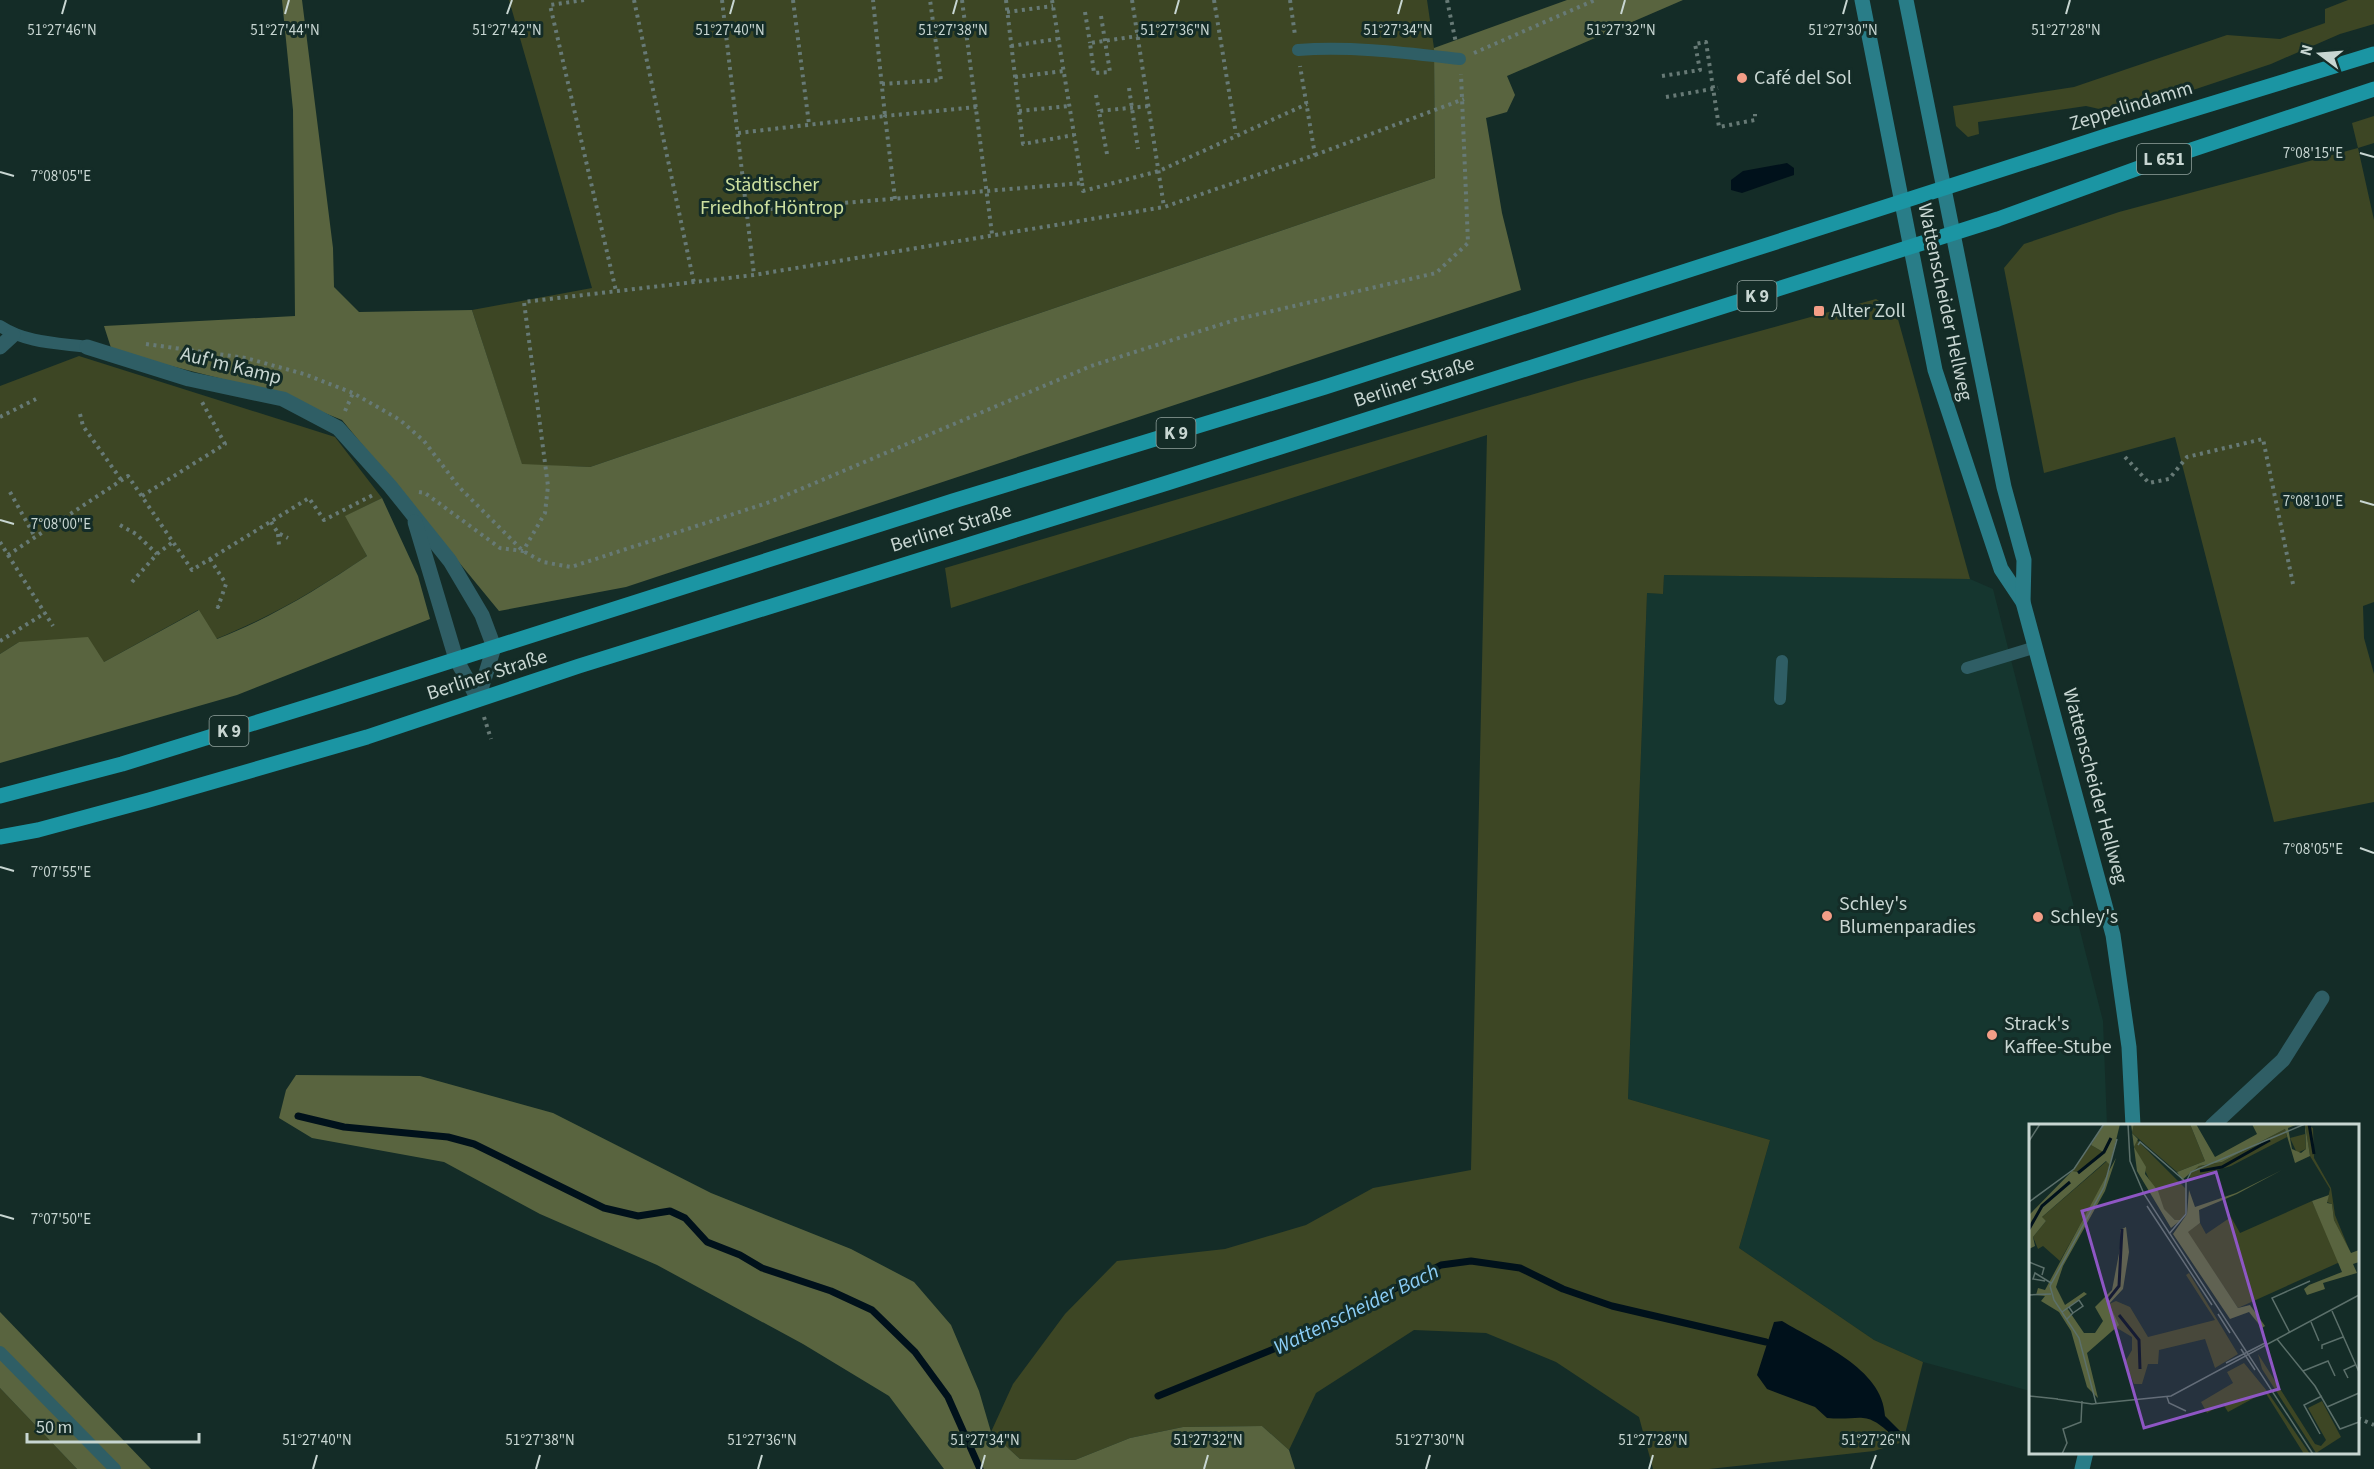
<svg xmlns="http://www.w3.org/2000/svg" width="2374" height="1469" font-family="'Source Sans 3',sans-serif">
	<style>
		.built { fill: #15362f }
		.green { fill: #3d4624 }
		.forest { fill: #59643f }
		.water { fill: #00111b }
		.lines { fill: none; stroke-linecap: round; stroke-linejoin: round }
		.stream { stroke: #00111b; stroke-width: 7 }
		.path { stroke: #677a76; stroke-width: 4; stroke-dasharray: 3 4.5; stroke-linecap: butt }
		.service { stroke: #2f5e65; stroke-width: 12 }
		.minor { stroke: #2f5e65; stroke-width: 15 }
		.secondary { stroke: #297d88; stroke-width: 15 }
		.primary { stroke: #1b95a3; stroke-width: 15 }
		.ticks { fill: none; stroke: #c8d6d2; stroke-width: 2 }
		.poi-dot { fill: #f49e87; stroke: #142c27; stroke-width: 2 }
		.labels { text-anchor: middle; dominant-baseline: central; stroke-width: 6; stroke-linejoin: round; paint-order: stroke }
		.shield { fill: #142c27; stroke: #92a39f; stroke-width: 1.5 }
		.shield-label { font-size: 18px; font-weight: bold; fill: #c8d6d2 }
		.poi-label { font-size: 20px; fill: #c8d6d2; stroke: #142c27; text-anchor: start }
		.street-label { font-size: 20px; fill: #c8d6d2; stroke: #142c27 }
		.park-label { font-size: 20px; fill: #cde09f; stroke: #142c27 }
		.water-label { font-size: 21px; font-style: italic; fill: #8bcdf5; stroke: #142c27 }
		.inset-river { fill: none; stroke: #00111b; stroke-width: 3 }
		.inset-road { fill: none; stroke: #5c706b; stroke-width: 1.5 }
		.view { fill: #8e56c4; fill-opacity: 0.15; stroke: #8e56c4; stroke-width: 3 }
		.inset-edge { fill: none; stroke: #c8d6d2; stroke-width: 3 }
		.ticks-label { font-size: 15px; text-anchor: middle; fill: #c8d6d2; stroke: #142c27; stroke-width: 6; stroke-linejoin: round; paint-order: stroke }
	</style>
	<rect width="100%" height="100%" fill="#142c27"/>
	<!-- built -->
	<polygon class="built" points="1664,575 1970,579 1993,589 2103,1021 2107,1125 2030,1126 2030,1391 1923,1362 1874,1340 1739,1248 1770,1140 1628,1099 1647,593 1663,594"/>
	<!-- green -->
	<g class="green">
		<polygon points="509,0 1427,0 1434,48 1435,178 590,467 522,465 472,310 592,288"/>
		<polygon points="2348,0 2374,0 2374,24 2340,34 2271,64 2121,114 2086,106 1978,122 1979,134 1968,137 1956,126 1953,106 2074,87 2227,35 2280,39 2325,23 2325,9"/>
		<polygon points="2374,116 2374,143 2358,148 2374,220 2374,602 2363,606 2364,638 2374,674 2374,802 2274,822 2175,437 2044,473 2004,268 2024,244 2119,212 2358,148 2352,123"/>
		<polygon points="1876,299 1896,312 1970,579 1664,575 1663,594 1647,593 1628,1099 1770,1140 1739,1248 1874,1340 1923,1362 1903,1442 1874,1451 1709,1469 1653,1469 1639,1417 1556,1362 1486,1333 1414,1330 1316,1393 1289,1450 1262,1426 1183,1427 1130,1438 1075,1460 1020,1459 991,1432 1013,1384 1065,1314 1117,1261 1225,1249 1306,1225 1373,1188 1471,1170 1487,435 951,608 945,568 1578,381"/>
		<path d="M79 356 335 437 382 498 346 516 367 556C318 589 271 617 216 639L198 610 104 662 19 642 0 654V386Z"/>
		<polygon points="0,1388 77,1469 0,1469"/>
	</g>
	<!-- forest -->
	<g class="forest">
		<polygon points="282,0 302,0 333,248 334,287 359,312 472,310 522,464 590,467 1435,178 1434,48 1567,0 1683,0 1507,76 1515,95 1507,112 1486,118 1502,213 1521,290 626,587 499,611 342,420 270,391 112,351 104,326 295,316 293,110"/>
		<path d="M382 498 418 576 430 619 237 695 0 763V654L19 642 88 637 104 662 199 610 217 639C271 618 318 589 367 556L345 516Z"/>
		<polygon points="296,1075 420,1076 553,1113 711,1193 851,1249 914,1282 951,1325 979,1391 991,1432 1020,1459 1075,1460 1130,1438 1183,1427 1262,1426 1289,1450 1295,1469 944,1469 889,1396 803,1344 657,1265 540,1214 444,1162 312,1138 279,1118 286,1090"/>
		<polygon points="0,1312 151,1469 77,1469 0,1388"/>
	</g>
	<!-- water -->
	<g class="water">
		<polygon points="1787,163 1794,168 1794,175 1742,193 1731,190 1731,180 1743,171"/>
		<path d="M1782 1321C1818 1343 1883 1368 1885 1416L1902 1433 1895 1438C1864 1408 1864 1421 1827 1418L1815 1407 1767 1389 1757 1375 1774 1322Z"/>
	</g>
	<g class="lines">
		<!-- stream -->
		<g class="stream">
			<polyline points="298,1116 344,1127 448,1137 474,1144 604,1208 638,1216 670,1211 685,1218 707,1242 740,1255 762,1268 831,1291 872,1310 915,1352 948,1397 980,1469"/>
			<polyline points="1158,1396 1286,1344 1441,1265 1471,1261 1520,1268 1563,1289 1612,1306 1766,1342"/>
		</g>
		<!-- path -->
		<g class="path">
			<polyline points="584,0 550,5 616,291"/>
			<polyline points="634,0 694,283"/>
			<polyline points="722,0 754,275"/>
			<polyline points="793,0 809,124"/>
			<polyline points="962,0 992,234"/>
			<polyline points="1006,0 1023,144 1074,135"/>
			<polyline points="1132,0 1164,207"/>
			<polyline points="1214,0 1236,134"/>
			<polyline points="1290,0 1295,35"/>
			<polyline points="1447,0 1456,43"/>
			<polyline points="1007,12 1053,6"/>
			<polyline points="1085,12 1090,43"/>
			<polyline points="1101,16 1110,72 1094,73 1090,43 1138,36"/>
			<polyline points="1011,46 1057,39"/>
			<polyline points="1474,53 1595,0"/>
			<polyline points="1662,76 1700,70 1695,44 1706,42 1719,127 1755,120 1755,114"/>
			<polyline points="1015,77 1064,71"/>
			<polyline points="882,84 941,80 930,0"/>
			<polyline points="1129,88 1138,149"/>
			<polyline points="1096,95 1099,111"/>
			<polyline points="1666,97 1718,88"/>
			<polyline points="1019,111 1069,106"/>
			<polyline points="738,133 885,116 873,0"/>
			<polyline points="1107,154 1099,111 1149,106"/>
			<polyline points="1315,155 1464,99"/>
			<polyline points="1082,183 1083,191 1159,171 1307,104"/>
			<polyline points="895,199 885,116 977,107"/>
			<polyline points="748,211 1082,183 1052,0"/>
			<polyline points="146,344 246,358 304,374 353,393 400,420 424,441 459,487 523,551 543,562 571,567 770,502 1091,366 1238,319 1436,273 1468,243 1461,74"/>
			<polyline points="345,411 353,393"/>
			<polyline points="80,414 83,426 122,481"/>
			<polyline points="0,417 36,399"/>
			<polyline points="2125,457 2149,483 2169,479 2187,457 2263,439 2293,584"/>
			<polyline points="10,492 35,537"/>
			<polyline points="419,492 425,493 500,548 523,551 545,513 548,486 524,302 754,275 1164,207 1315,155 1300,66"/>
			<polyline points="142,496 225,444 202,402"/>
			<polyline points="271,522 278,533 288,538"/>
			<polyline points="120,525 136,534 157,554"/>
			<polyline points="278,534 279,545"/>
			<polyline points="0,542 8,555 128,476 192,570 309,498 324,520 375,494"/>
			<polyline points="8,555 53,626"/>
			<polyline points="210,559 226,584 218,607 214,603"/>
			<polyline points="132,582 157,554 173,542"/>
			<polyline points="0,641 45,613"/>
			<polyline points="484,717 491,739"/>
			<polyline points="2358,1418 2374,1425"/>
		</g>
		<!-- service -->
		<g class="service">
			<path d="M1298 50C1352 46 1406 53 1460 59"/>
			<path d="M0 326C26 343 57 343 87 347"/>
			<polyline points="1967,668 2036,647"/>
			<polyline points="1780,699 1782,661"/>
			<polyline points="0,1352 115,1469"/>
		</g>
		<!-- minor -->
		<g class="minor">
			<polyline points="0,347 13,335"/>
			<polyline points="87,347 189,379 283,399 338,428 390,486 450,561 482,615 494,647 478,699"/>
			<polyline points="415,522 456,659 478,699"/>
			<polyline points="2212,1126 2283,1060 2322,998"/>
		</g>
		<!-- secondary -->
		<g class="secondary">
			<polyline points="1862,0 1935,370 2001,569 2023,602"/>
			<polyline points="1906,0 2004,487 2024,560 2023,602 2113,935 2129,1047 2133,1126"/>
			<polyline points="2082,1469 2086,1452"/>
		</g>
		<!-- primary -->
		<g class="primary">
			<polyline points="0,796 122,764 332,699 953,501 1325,387 2106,136 2374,54"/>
			<polyline points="0,837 38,830 149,800 367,737 579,666 1167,483 1998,219 2158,161 2374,89"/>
		</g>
	</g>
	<!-- ticks -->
	<path class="ticks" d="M62 14 66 0M285 14 289 0M507 14 512 0M730 14 734 0M953 14 957 0M1175 14 1179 0M1398 14 1402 0M1621 14 1625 0M1843 14 1847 0M2066 14 2070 0M2360 153 2374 157M0 172 14 176M2360 501 2374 505M0 520 14 524M2360 848 2374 853M0 867 14 871M0 1215 14 1219M313 1469 317 1455M536 1469 540 1455M758 1469 762 1455M981 1469 985 1455M1204 1469 1208 1455M1426 1469 1430 1455M1649 1469 1653 1455M1871 1469 1876 1455"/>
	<!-- markers -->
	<g class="poi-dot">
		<circle cx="1742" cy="78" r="6"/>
		<rect x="1813" y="305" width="12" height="12" rx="3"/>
		<circle cx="1827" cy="916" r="6"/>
		<circle cx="2038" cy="917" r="6"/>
		<circle cx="1992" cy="1035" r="6"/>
	</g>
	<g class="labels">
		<!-- shield labels -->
		<g class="shield">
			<rect x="2137" y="144" width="54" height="30" rx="4.5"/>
			<rect x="1737.5" y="281" width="39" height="30" rx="4.5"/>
			<rect x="1156.5" y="418" width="39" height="30" rx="4.5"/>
			<rect x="209.5" y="716" width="39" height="30" rx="4.5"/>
		</g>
		<g class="shield-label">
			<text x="2164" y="159">L 651</text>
			<text x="1757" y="296">K 9</text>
			<text x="1176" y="433">K 9</text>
			<text x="229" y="731">K 9</text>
		</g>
		<!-- poi labels -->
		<g class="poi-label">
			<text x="1754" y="78">Café del Sol</text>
			<text x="1831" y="311">Alter Zoll</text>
			<text x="1839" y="904">Schley's<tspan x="1839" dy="23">Blumenparadies</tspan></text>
			<text x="2050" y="917">Schley's</text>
			<text x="2004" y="1024">Strack's<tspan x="2004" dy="23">Kaffee-Stube</tspan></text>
		</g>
		<!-- street labels -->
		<g class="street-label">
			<text transform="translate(2131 106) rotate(-17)">Zeppelindamm</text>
			<text transform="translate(1945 302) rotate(78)">Wattenscheider Hellweg</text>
			<text transform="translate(231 366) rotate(14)">Auf'm Kamp</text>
			<text transform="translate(1414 382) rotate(-18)">Berliner Straße</text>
			<text transform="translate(951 528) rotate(-17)">Berliner Straße</text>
			<text transform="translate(487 675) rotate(-18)">Berliner Straße</text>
			<text transform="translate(2095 786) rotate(75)">Wattenscheider Hellweg</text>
		</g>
		<!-- park labels -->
		<g class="park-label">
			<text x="772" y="185">Städtischer<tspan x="772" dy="23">Friedhof Höntrop</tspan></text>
		</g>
		<!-- water labels -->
		<g class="water-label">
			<text transform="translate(1356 1309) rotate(-26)">Wattenscheider Bach</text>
		</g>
	</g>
	<!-- overview -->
	<g transform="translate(2029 1124)">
		<rect width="330" height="330" fill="#142c27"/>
		<path d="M105 0H161L176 37 148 48 103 9ZM276 0 284 4 285 34 302 64 306 91 322 130 305 96 303 80 298 78 301 65 281 32ZM256 5 258 13 202 42 161 54V47L170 42 193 38ZM276 10 277 25 268 29 261 14ZM108 16 157 65 156 90 152 96H146L134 85 105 23ZM62 21 74 28 50 48 43 47ZM78 37 81 41 76 56 31 137 14 122 9 125 4 113 17 97 12 94ZM283 77 311 138 209 184 158 108 171 99 177 110 202 93 211 109ZM160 149 209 230 186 244 176 215 130 226 129 240H119L113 260H105L96 238 103 226V213L88 204 80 180 87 177 101 183 119 213 186 196 157 151ZM229 230 286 320 292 322 297 316 279 284 293 277 312 313 287 329 233 245ZM215 239 238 267 281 330H275L236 268 199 288 194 280 178 289 172 278 204 259 198 248Z" fill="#3d4624"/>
		<path d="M74 0H91L81 41 77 37 13 93 17 97 4 113 6 122 0 125V91L43 47 50 48 74 28 62 21ZM102 0H105L103 9 109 15 105 23 117 43 116 50 129 67 135 85 146 96H152L142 104 108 47ZM161 0H167L186 33 228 10 223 0H269L259 4 263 25 272 29 277 25 276 0 281 32 266 39 256 5 193 38 170 42 153 56 148 48 176 37ZM87 34 76 67 34 142 27 163 36 181 55 168 58 170 38 184 55 209H66L74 197 66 183 83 166 92 119 91 106 97 103 100 128 94 165 80 180 90 201 58 229 69 274 58 263 42 207 30 188 12 177 16 172 7 171 9 164 16 166ZM253 46 208 70 170 86 171 99 159 108 209 184 221 181 236 202 233 204 220 188 201 195 144 110 158 90 160 66 166 83 207 69ZM300 71 298 79 303 80 305 96 322 129 330 126V138L324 140 328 149 294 159 296 165 278 171 275 165 280 161 313 148 283 77Z" fill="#59643f"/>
		<path class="inset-river" d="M280 0 285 30M171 47 193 43 241 16M49 49 75 28 82 14M0 105 13 82 41 58M78 177 90 162 93 105M90 191 110 216 111 245"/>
		<path class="inset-road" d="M99 0 101 37 115 70 284 330M0 17 11 0M109 21 111 18 157 58M0 78 45 45 75 0M118 82 183 181M140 110 157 90V58L162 48 276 0M0 138 15 144 13 151M16 157 4 155 6 149 22 159M0 171 22 170M40 183 50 176 54 182 44 189M303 187 330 248M33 188 40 183 44 189 38 195M189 190 201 209M282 198 290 217M261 209 243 174 281 157M248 215 286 262 311 305 330 298M212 225 226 246M293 225V221L314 213M197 239 236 219M274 247 299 237 306 252M319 254 315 246 326 241M0 272 29 275M138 273 140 279 157 287M27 275 63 280 142 272 330 171M67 279 50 214 25 176 21 162 75 63 88 15M298 283 330 269M291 310 275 281 293 272M33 330 38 319 34 305 52 298 53 277"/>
		<path class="view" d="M187 48 250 265 115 304 53 87Z"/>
		<rect width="330" height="330" class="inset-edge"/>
	</g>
	<g class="ticks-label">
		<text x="62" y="35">51°27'46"N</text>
		<text x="285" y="35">51°27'44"N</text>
		<text x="507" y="35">51°27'42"N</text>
		<text x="730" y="35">51°27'40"N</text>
		<text x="953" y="35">51°27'38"N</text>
		<text x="1175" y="35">51°27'36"N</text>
		<text x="1398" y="35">51°27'34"N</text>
		<text x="1621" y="35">51°27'32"N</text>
		<text x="1843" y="35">51°27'30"N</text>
		<text x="2066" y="35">51°27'28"N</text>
		<text x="2313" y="158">7°08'15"E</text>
		<text x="61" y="181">7°08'05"E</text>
		<text x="2313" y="506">7°08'10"E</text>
		<text x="61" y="529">7°08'00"E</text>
		<text x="2313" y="854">7°08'05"E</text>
		<text x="61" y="877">7°07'55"E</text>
		<text x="61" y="1224">7°07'50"E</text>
		<text x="317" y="1445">51°27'40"N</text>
		<text x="540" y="1445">51°27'38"N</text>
		<text x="762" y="1445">51°27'36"N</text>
		<text x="985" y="1445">51°27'34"N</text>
		<text x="1208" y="1445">51°27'32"N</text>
		<text x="1430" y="1445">51°27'30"N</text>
		<text x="1653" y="1445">51°27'28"N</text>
		<text x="1876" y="1445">51°27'26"N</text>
	</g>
	<!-- north arrow -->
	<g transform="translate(2320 54) rotate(286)" stroke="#142c27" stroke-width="4.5" paint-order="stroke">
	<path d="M0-4.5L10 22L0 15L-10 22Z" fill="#c8d6d2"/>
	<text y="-9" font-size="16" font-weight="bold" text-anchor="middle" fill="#c8d6d2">N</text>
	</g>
	<!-- scale -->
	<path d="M27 1433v9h172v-9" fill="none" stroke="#c8d6d2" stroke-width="3"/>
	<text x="36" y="1433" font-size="18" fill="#c8d6d2" stroke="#142c27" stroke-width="4.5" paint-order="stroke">50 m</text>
</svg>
